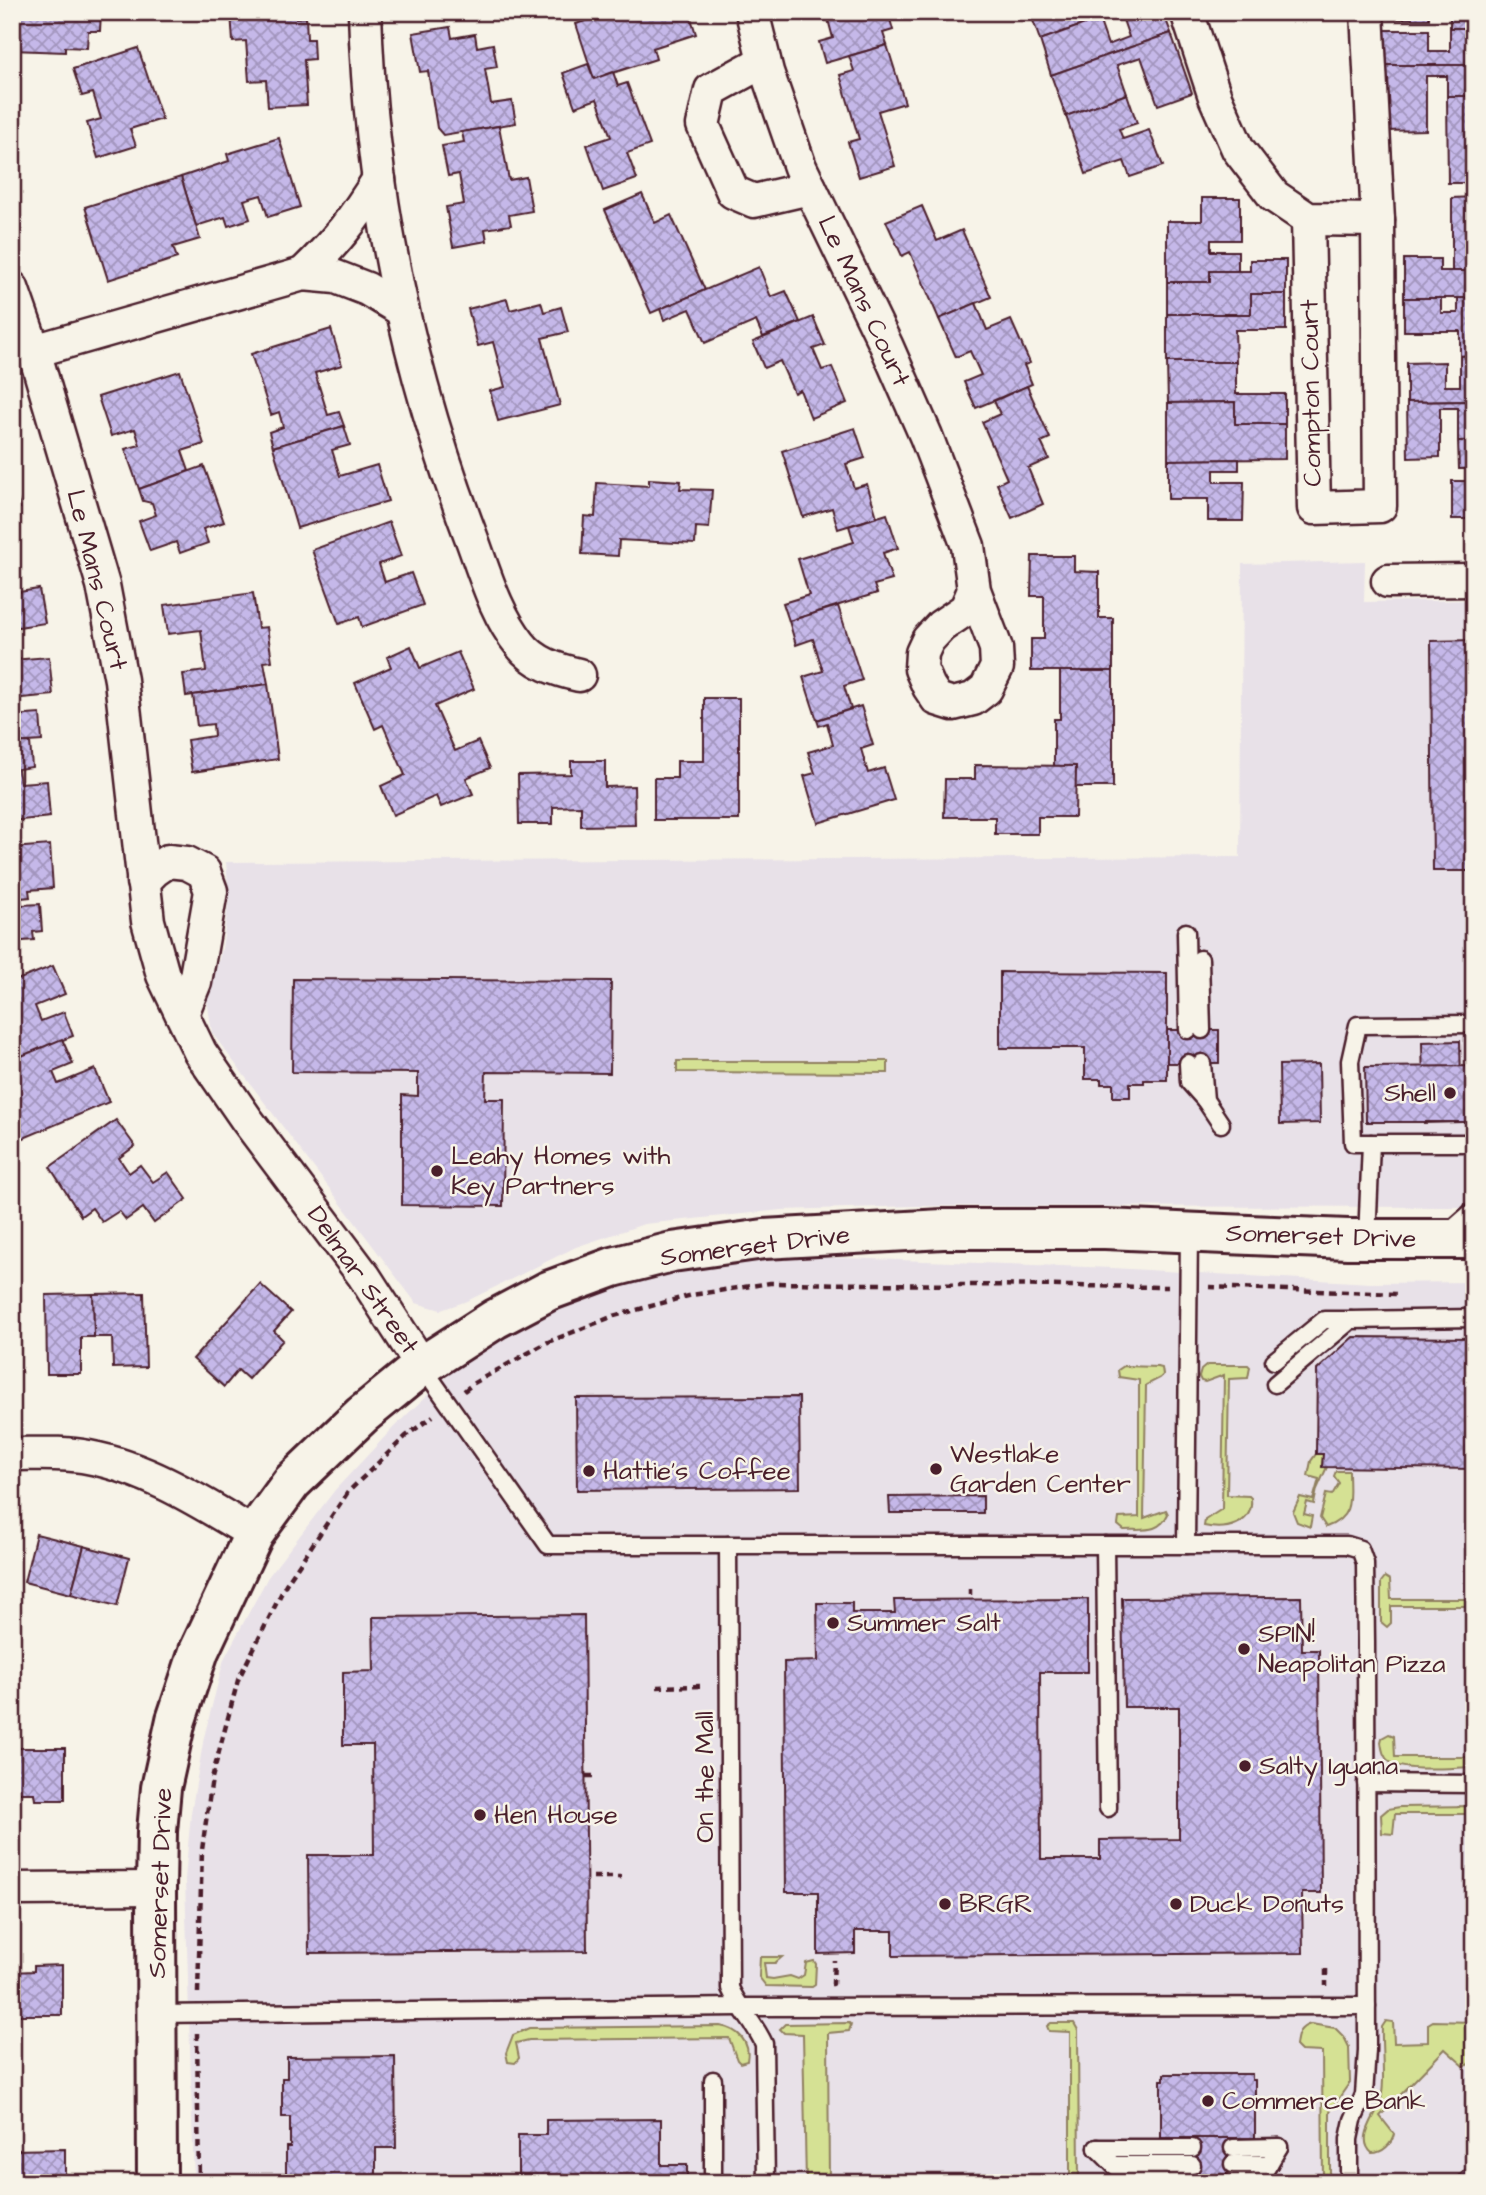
<svg xmlns="http://www.w3.org/2000/svg" width="1486" height="2195" font-family="'Architects Daughter',sans-serif">
	<style>
		.built { fill: #e8e1e8 }
		.grass { fill: #d5e194; stroke: #908060; stroke-width: 2 }
		.building { fill: url(#building-cross-hatch); stroke: #4a1f2b; stroke-width: 2 }
		.lines { fill: none; stroke-linecap: round; stroke-linejoin: round }
		.lane-casing { stroke: #4a1f2b; stroke-width: 21 }
		.street-casing { stroke: #4a1f2b; stroke-width: 37 }
		.secondary-casing { stroke: #4a1f2b; stroke-width: 44 }
		.path { stroke: #4a1f2b; stroke-width: 4.5; stroke-dasharray: 7 5; stroke-linecap: butt }
		.lane { stroke: #f7f3e8; stroke-width: 16 }
		.street { stroke: #f7f3e8; stroke-width: 32 }
		.secondary { stroke: #f7f3e8; stroke-width: 38 }
		.poi-dot { fill: #4a1f2b; stroke: #f7f3e8; stroke-width: 2.5 }
		.labels { text-anchor: middle; dominant-baseline: central; stroke-width: 5; stroke-linejoin: round; paint-order: stroke }
		.street-label { font-size: 26px; fill: #4a1f2b; stroke: #f7f3e8 }
		.poi-label { font-size: 26px; fill: #4a1f2b; stroke: #f7f3e8; text-anchor: start }
	</style>
	<defs>
		<pattern id="building-cross-hatch" width="8" height="8" patternUnits="userSpaceOnUse" patternTransform="scale(1.75)"><rect width="8" height="8" fill="#c5b8e9"/><path d="M0 0l8 8M0 8l8-8" fill="none" stroke="#a295bd"/></pattern>
	</defs>
	<rect width="100%" height="100%" fill="#f7f3e8"/>
	<filter id="ink" filterUnits="userSpaceOnUse"><feTurbulence type="fractalNoise" baseFrequency=".0143" numOctaves="2"/><feDisplacementMap in="SourceGraphic" scale="14" xChannelSelector="R" yChannelSelector="G"/><feConvolveMatrix kernelMatrix="1 2 1 2 8 2 1 2 1" color-interpolation-filters="sRGB"/></filter>
	<g filter="url(#ink)">
		<!-- built -->
		<g class="built">
			<polygon points="1365,561 1364,602 1474,600 1474,1207 914,1206 782,1210 644,1224 576,1247 467,1301 441,1310 416,1303 212,1033 207,999 222,949 229,898 226,862 1240,857 1242,564"/>
			<polygon points="791,1256 1113,1268 1370,1283 1474,1282 1474,2183 194,2183 185,1879 191,1813 204,1737 224,1659 268,1577 335,1490 394,1427 463,1361 499,1334 611,1283 719,1259"/>
		</g>
		<!-- grass -->
		<g class="grass">
			<polygon points="677,1061 888,1061 888,1073 677,1072"/>
			<path d="M1207 1365H1248L1250 1367 1248 1378 1229 1379 1227 1495 1249 1496 1251 1498C1254 1525 1225 1531 1204 1526L1205 1520 1222 1509 1224 1375 1205 1382 1201 1381 1199 1377 1201 1370Z"/>
			<path d="M1124 1366 1158 1367 1162 1368 1163 1375 1160 1378 1146 1385 1144 1518 1166 1510 1168 1514C1159 1534 1143 1529 1124 1530L1118 1525 1119 1518 1139 1517V1380L1119 1377 1118 1370Z"/>
			<polygon points="1316,1454 1323,1454 1322,1467 1327,1467 1317,1489 1314,1504 1307,1502 1304,1514 1312,1516 1310,1527 1297,1522 1293,1512 1300,1497 1313,1500 1319,1479 1308,1476 1311,1461"/>
			<path d="M1336 1471H1349C1349 1497 1355 1517 1326 1527L1320 1518 1326 1494 1332 1495 1339 1483 1334 1476Z"/>
			<polygon points="1385,1577 1390,1580 1391,1599 1474,1599 1474,1606 1391,1606 1391,1623 1387,1627 1381,1622 1381,1582"/>
			<path d="M1389 1734 1394 1736 1395 1757H1474V1767C1455 1767 1405 1773 1390 1762 1383 1757 1382 1749 1381 1742L1382 1738Z"/>
			<polygon points="1474,1806 1474,1814 1395,1814 1393,1834 1382,1833 1381,1815 1388,1809 1400,1807"/>
			<polygon points="760,1957 782,1957 775,1963 764,1963 766,1978 773,1979 790,1976 798,1979 804,1975 806,1963 814,1961 816,1964 815,1985 812,1987 766,1986 759,1977"/>
			<path d="M1386 2021 1393 2022 1394 2043 1428 2042V2024L1433 2021 1474 2022V2059L1465 2067 1445 2049 1380 2116 1394 2134C1392 2144 1383 2153 1372 2153 1356 2139 1375 2118 1380 2103 1386 2086 1381 2047 1382 2027Z"/>
			<polygon points="849,2023 851,2025 849,2031 828,2033 829,2183 806,2183 803,2034 784,2033 780,2029 785,2024"/>
			<polygon points="1051,2023 1074,2023 1078,2030 1079,2183 1070,2183 1070,2032 1049,2031 1047,2026"/>
			<path d="M1311 2024 1335 2028 1344 2037 1349 2047 1350 2082 1330 2111V2183H1323L1322 2052 1301 2051 1296 2046C1297 2035 1299 2027 1311 2024Z"/>
			<path d="M720 2026C738 2029 751 2042 747 2061L740 2063 737 2060 729 2038 529 2040 516 2043 519 2058 515 2063 508 2062 506 2053 513 2035 529 2028Z"/>
		</g>
		<!-- building -->
		<g class="building">
			<polygon points="12,12 101,12 100,31 88,31 87,48 65,47 65,52 12,50"/>
			<polygon points="231,12 296,12 296,18 306,17 307,39 313,39 314,59 304,60 307,105 268,107 266,80 249,81 246,41 233,42"/>
			<polygon points="612,12 640,12 642,16 652,12 689,12 696,34 653,48 656,59 594,79 576,24"/>
			<polygon points="826,12 888,12 893,30 883,33 887,45 825,63 819,42 833,38"/>
			<polygon points="1030,12 1096,12 1099,19 1040,40"/>
			<polygon points="1137,12 1163,12 1171,33 1051,75 1040,40 1099,19 1108,45 1129,37 1122,17"/>
			<rect x="1390" y="12" width="39" height="7"/>
			<rect x="1450" y="12" width="24" height="16"/>
			<polygon points="450,27 452,38 475,34 477,47 493,44 497,67 485,69 491,104 512,101 516,123 443,135 437,128 428,71 420,72 413,33"/>
			<polygon points="1450,28 1474,28 1474,65 1385,65 1385,30 1429,30 1429,51 1450,51"/>
			<polygon points="1171,33 1192,93 1158,105 1141,57 1117,65 1127,94 1066,116 1051,75"/>
			<polygon points="887,45 905,103 878,111 895,166 859,177 848,142 859,139 840,75 854,71 849,56"/>
			<polygon points="138,48 162,119 130,129 136,146 98,158 87,123 101,119 93,93 82,96 73,69"/>
			<polygon points="588,64 594,79 613,72 618,86 627,83 650,145 627,153 637,179 603,191 587,145 611,137 597,99 575,107 563,73"/>
			<polygon points="1385,65 1474,65 1474,96 1447,96 1447,76 1426,76 1426,130 1385,131"/>
			<polygon points="1127,94 1137,123 1119,129 1123,139 1149,130 1163,166 1130,177 1124,161 1086,174 1066,116"/>
			<polygon points="1447,96 1474,96 1474,183 1448,183"/>
			<polygon points="499,126 509,180 526,177 532,211 509,215 511,225 485,229 487,241 453,247 446,207 464,204 459,174 448,176 442,146 464,142 462,132"/>
			<polygon points="279,138 300,207 268,217 261,195 244,200 250,219 228,226 225,217 196,226 181,177 229,161 227,154"/>
			<polygon points="181,177 200,239 173,247 177,258 108,280 85,207"/>
			<polygon points="642,194 655,223 671,215 705,290 651,313 605,210"/>
			<polygon points="1474,197 1474,271 1452,271 1452,198"/>
			<polygon points="1202,198 1240,198 1240,240 1211,240 1211,251 1238,251 1238,271 1210,271 1210,282 1167,282 1167,221 1202,221"/>
			<polygon points="922,206 937,241 962,230 991,297 939,319 910,252 902,256 886,221"/>
			<polygon points="1404,259 1440,259 1440,271 1474,271 1474,298 1404,298"/>
			<polygon points="1250,260 1286,260 1286,294 1251,294 1251,314 1167,314 1167,282 1210,282 1210,271 1250,271"/>
			<polygon points="759,267 771,297 786,291 800,322 763,337 756,321 705,343 690,309 664,320 660,309"/>
			<polygon points="1251,294 1286,294 1286,330 1235,330 1236,362 1167,362 1167,314 1251,314"/>
			<polygon points="1404,298 1441,298 1441,313 1458,313 1458,298 1474,298 1474,355 1460,356 1460,331 1404,331"/>
			<polygon points="507,299 510,310 541,302 544,312 561,307 568,332 542,338 560,405 498,421 490,391 505,387 493,342 478,346 468,309"/>
			<polygon points="976,303 987,330 1011,320 1030,363 1024,365 1032,384 976,408 964,382 981,375 970,351 956,357 939,319"/>
			<polygon points="813,317 825,345 813,349 822,370 832,367 847,403 811,418 800,390 794,393 780,361 764,368 753,342"/>
			<polygon points="331,329 342,365 315,373 328,415 339,412 344,426 273,447 269,432 283,427 279,412 271,415 251,354"/>
			<polygon points="1474,355 1474,401 1407,402 1407,363 1445,362 1445,386 1460,386 1460,356"/>
			<polygon points="1167,362 1236,362 1236,394 1285,394 1285,424 1235,424 1235,402 1168,403"/>
			<polygon points="180,371 204,444 182,451 189,471 139,489 125,449 140,445 135,429 111,436 98,397"/>
			<polygon points="1027,386 1050,438 1041,442 1049,459 1028,468 1043,504 1012,518 997,484 1007,479 982,422 1000,414 994,401"/>
			<polygon points="1474,401 1474,441 1458,441 1458,408 1440,408 1440,457 1408,458 1407,402"/>
			<polygon points="1235,402 1235,424 1285,424 1285,459 1168,460 1168,403"/>
			<polygon points="344,426 350,445 332,450 340,476 377,465 388,501 297,528 273,447"/>
			<polygon points="855,428 865,458 846,464 854,488 867,484 877,517 838,529 832,508 803,517 782,451"/>
			<polygon points="1458,441 1474,441 1474,469 1459,469"/>
			<polygon points="1239,459 1239,470 1214,470 1214,482 1244,482 1243,521 1208,521 1208,499 1168,499 1168,460"/>
			<polygon points="204,466 224,522 203,529 208,543 180,553 176,542 150,551 139,521 156,515 152,503 143,501 139,489"/>
			<polygon points="649,479 681,481 680,489 712,490 709,528 696,527 695,544 619,540 618,556 582,554 584,516 595,517 597,483 649,486"/>
			<rect x="1452" y="481" width="22" height="38"/>
			<polygon points="12,482 20,508 12,510"/>
			<polygon points="887,514 898,548 883,553 892,580 874,585 877,593 789,621 783,603 809,595 798,559 854,542 849,526"/>
			<polygon points="389,522 401,556 379,564 385,582 411,573 423,605 362,627 359,617 339,624 312,550"/>
			<polygon points="12,550 17,581 12,582"/>
			<polygon points="1032,556 1074,556 1074,571 1099,572 1099,618 1113,618 1113,671 1031,671 1031,639 1044,639 1044,596 1031,596"/>
			<polygon points="39,589 45,623 12,628 12,593"/>
			<polygon points="253,593 258,628 267,627 272,661 264,662 268,684 186,696 183,674 206,671 201,630 168,634 164,605"/>
			<polygon points="838,606 862,680 844,686 851,709 817,720 803,677 823,671 813,639 796,645 789,621"/>
			<polygon points="1474,640 1474,871 1433,871 1431,641"/>
			<polygon points="411,646 420,668 458,652 474,689 435,706 455,751 478,741 490,768 466,778 473,794 441,807 436,796 393,815 381,786 405,775 383,725 375,729 355,683 391,667 387,657"/>
			<polygon points="49,657 53,695 12,699 12,660"/>
			<polygon points="1060,671 1113,671 1113,787 1075,787 1076,766 1054,766 1054,719 1060,719"/>
			<polygon points="268,684 278,759 192,772 187,740 214,736 213,724 197,726 193,695"/>
			<polygon points="704,698 739,698 739,820 654,820 654,778 677,778 677,761 704,761"/>
			<polygon points="861,706 873,745 861,749 868,773 884,768 894,800 818,823 804,776 815,773 808,752 833,745 827,723 819,726 817,720"/>
			<polygon points="40,714 42,741 12,743 12,716"/>
			<polygon points="30,742 32,767 18,769 20,783 47,781 50,817 12,821 12,743"/>
			<polygon points="571,761 605,761 605,787 634,786 635,825 581,826 581,806 553,807 553,824 519,824 518,775 571,774"/>
			<polygon points="975,765 1076,766 1075,817 1038,817 1038,834 995,834 995,817 944,817 945,779 975,779"/>
			<polygon points="50,845 53,888 29,890 30,897 21,898 22,905 40,904 42,931 33,932 34,940 12,942 12,848"/>
			<polygon points="53,966 65,994 35,1006 41,1021 64,1012 73,1036 12,1060 12,982"/>
			<polygon points="1000,972 1167,973 1167,1080 1144,1080 1144,1083 1130,1083 1130,1097 1113,1097 1113,1084 1101,1084 1101,1079 1085,1079 1085,1048 1000,1048"/>
			<polygon points="293,979 611,981 610,1073 486,1072 485,1099 504,1099 503,1206 402,1205 402,1095 418,1096 418,1073 292,1072"/>
			<rect x="1167" y="1030" width="52" height="33"/>
			<polygon points="62,1039 73,1064 53,1072 58,1084 95,1069 109,1102 12,1143 12,1060"/>
			<polygon points="1460,1041 1462,1122 1424,1123 1422,1042"/>
			<polygon points="1319,1064 1320,1123 1280,1124 1279,1065"/>
			<polygon points="1474,1066 1474,1122 1366,1122 1365,1067"/>
			<polygon points="116,1120 135,1146 119,1158 129,1173 140,1165 153,1182 168,1172 187,1199 154,1223 143,1208 126,1220 119,1211 102,1222 92,1208 81,1216 50,1167"/>
			<polygon points="260,1284 291,1312 274,1331 283,1340 248,1379 238,1370 224,1387 193,1359"/>
			<polygon points="144,1293 146,1367 113,1368 112,1337 94,1337 93,1294"/>
			<polygon points="93,1294 94,1337 81,1337 81,1374 47,1374 46,1295"/>
			<polygon points="1353,1337 1474,1338 1474,1469 1322,1467 1323,1454 1316,1454 1317,1370"/>
			<polygon points="799,1397 800,1488 577,1490 576,1398"/>
			<polygon points="983,1496 983,1513 890,1513 889,1497"/>
			<polygon points="36,1534 84,1546 71,1594 24,1582"/>
			<polygon points="84,1546 129,1558 117,1606 71,1594"/>
			<polygon points="1301,1597 1302,1650 1319,1650 1321,1893 1302,1893 1303,1953 893,1956 893,1931 855,1931 855,1953 818,1954 818,1892 786,1892 784,1662 818,1661 817,1603 852,1603 852,1613 895,1613 894,1600 1088,1599 1088,1672 1040,1672 1041,1859 1100,1859 1100,1840 1179,1839 1179,1707 1124,1707 1122,1598"/>
			<polygon points="584,1615 587,1951 309,1953 308,1855 374,1855 373,1745 343,1745 343,1672 374,1671 373,1617"/>
			<polygon points="12,1748 65,1748 65,1800 35,1800 34,1793 12,1793"/>
			<polygon points="62,1965 62,2015 12,2015 12,1972 34,1971 34,1966"/>
			<polygon points="395,2056 396,2148 376,2148 376,2183 286,2183 286,2147 290,2147 290,2117 282,2117 282,2078 287,2078 287,2057"/>
			<polygon points="1164,2074 1252,2074 1252,2080 1255,2080 1255,2138 1161,2138 1161,2080 1164,2080"/>
			<polygon points="661,2119 661,2165 687,2165 687,2183 545,2183 544,2179 518,2179 518,2135 546,2135 546,2120"/>
			<rect x="1192" y="2138" width="41" height="45"/>
			<polygon points="65,2149 65,2182 12,2183 12,2150"/>
			<polygon points="1474,2161 1474,2183 1452,2183"/>
		</g>
		<g class="lines">
			<!-- lane casing -->
			<g class="lane-casing">
				<g id="lane">
					<polyline points="1186,932 1188,1030"/>
					<polyline points="1200,959 1202,1030"/>
					<polyline points="1474,1024 1358,1025 1350,1061 1353,1143 1474,1143"/>
					<polyline points="1188,1063 1189,1082 1205,1100"/>
					<polyline points="1202,1063 1205,1100 1221,1124"/>
					<polyline points="1449,1232 1474,1210"/>
					<polyline points="1367,1239 1371,1143"/>
					<polyline points="1274,1361 1324,1320 1351,1320"/>
					<polyline points="422,1366 548,1545 1347,1545 1360,1549 1365,1563 1366,1642 1367,2050 1364,2095 1353,2120 1349,2139 1349,2183"/>
					<polyline points="1275,1384 1351,1320 1474,1318"/>
					<path d="M728 1545 730 1988C739 2009 755 2023 764 2044L766 2183"/>
					<polyline points="1105,1545 1108,1808"/>
					<polyline points="1186,1545 1189,1232"/>
					<polyline points="1366,1783 1474,1784"/>
					<polyline points="156,2014 739,2007 1367,2006"/>
					<polyline points="1097,2148 1114,2165 1192,2165"/>
					<polyline points="1097,2148 1192,2148"/>
					<polyline points="1233,2148 1279,2147"/>
					<polyline points="1233,2164 1269,2164 1279,2147"/>
					<polyline points="1114,2165 1133,2181 1192,2181"/>
					<polyline points="1233,2181 1259,2181 1269,2164"/>
					<polyline points="713,2183 713,2080"/>
				</g>
			</g>
			<!-- street casing -->
			<g class="street-casing">
				<g id="street">
					<path d="M365 12C370 190 407 367 470 534 484 571 495 613 520 644 534 663 557 670 579 675"/>
					<polyline points="752,12 767,72 800,167 886,345 926,436 968,546 974,590 996,648 997,667 986,689 973,699 953,704 937,699 929,687 921,669 922,653 928,640 941,626 966,609 974,590"/>
					<polyline points="1187,12 1215,97 1238,149 1274,196 1308,219 1378,220"/>
					<polyline points="764,61 711,90 703,125 733,192 754,201 810,188"/>
					<polyline points="1308,219 1314,508 1380,506 1378,220 1367,12"/>
					<path d="M303 274C336 242 355 218 379 179"/>
					<polyline points="12,288 34,351 103,585 121,680 148,921 163,975 200,1052 247,1120 364,1276 422,1366"/>
					<polyline points="34,351 303,274 336,277 367,289 402,310"/>
					<polyline points="1388,581 1474,580"/>
					<polyline points="143,882 155,870 168,861 187,863 204,872 211,891 195,982 182,1014"/>
					<path d="M12 1454C37 1454 63 1452 88 1457 148 1468 202 1503 254 1534"/>
					<polyline points="12,1889 156,1888"/>
				</g>
			</g>
			<!-- secondary casing -->
			<g class="secondary-casing">
				<polyline id="secondary" points="157,2183 156,1888 157,1831 161,1788 176,1720 199,1651 254,1534 292,1482 362,1415 422,1366 495,1319 548,1291 613,1267 672,1252 764,1239 943,1229 1105,1229 1348,1239 1474,1239"/>
			</g>
			<!-- path -->
			<g class="path">
				<polyline points="1209,1287 1399,1294"/>
				<polyline points="464,1391 474,1383 548,1342 614,1316 692,1295 770,1283 1168,1287"/>
				<polyline points="970,1589 970,1595"/>
				<polyline points="657,1687 703,1686"/>
				<polyline points="586,1776 593,1776"/>
				<polyline points="593,1877 621,1877"/>
				<polyline points="1326,1969 1326,1986"/>
				<polyline points="831,1984 833,1984 834,1960"/>
				<polyline points="198,1993 202,1850 212,1778 238,1680 286,1584 348,1492 406,1436 433,1416"/>
				<polyline points="197,2033 199,2183"/>
			</g>
			<!-- lane -->
			<use href="#lane" class="lane"/>
			<!-- street -->
			<use href="#street" class="street"/>
			<!-- secondary -->
			<use href="#secondary" class="secondary"/>
		</g>
	</g>
	<!-- markers -->
	<g class="poi-dot">
		<circle cx="1450" cy="1093" r="7"/>
		<circle cx="437" cy="1171" r="7"/>
		<circle cx="936" cy="1469" r="7"/>
		<circle cx="589" cy="1471" r="7"/>
		<circle cx="833" cy="1623" r="7"/>
		<circle cx="1244" cy="1649" r="7"/>
		<circle cx="1245" cy="1766" r="7"/>
		<circle cx="480" cy="1815" r="7"/>
		<circle cx="945" cy="1904" r="7"/>
		<circle cx="1176" cy="1904" r="7"/>
		<circle cx="1208" cy="2101" r="7"/>
	</g>
	<g class="labels">
		<!-- street labels -->
		<g class="street-label">
			<text transform="translate(864 301) rotate(65)">Le Mans Court</text>
			<text transform="translate(1311 393) rotate(-91)">Compton Court</text>
			<text transform="translate(97 580) rotate(76)">Le Mans Court</text>
			<text transform="translate(1321 1236) rotate(2)">Somerset Drive</text>
			<text transform="translate(755 1246) rotate(-7)">Somerset Drive</text>
			<text transform="translate(363 1280) rotate(55)">Delmar Street</text>
			<text transform="translate(705 1777) rotate(-90)">On the Mall</text>
			<text transform="translate(160 1883) rotate(-88)">Somerset Drive</text>
		</g>
		<!-- poi labels -->
		<g class="poi-label">
			<text x="1436" y="1093" text-anchor="end">Shell</text>
			<text x="451" y="1156">Leahy Homes with<tspan x="451" dy="30">Key Partners</tspan></text>
			<text x="950" y="1454">Westlake<tspan x="950" dy="30">Garden Center</tspan></text>
			<text x="603" y="1471">Hattie’s Coffee</text>
			<text x="847" y="1623">Summer Salt</text>
			<text x="1258" y="1634">SPIN!<tspan x="1258" dy="30">Neapolitan Pizza</tspan></text>
			<text x="1259" y="1766">Salty Iguana</text>
			<text x="494" y="1815">Hen House</text>
			<text x="959" y="1904">BRGR</text>
			<text x="1190" y="1904">Duck Donuts</text>
			<text x="1222" y="2101">Commerce Bank</text>
		</g>
	</g>
	<!-- margin -->
	<rect width="1486" height="2195" fill="none" stroke="#f7f3e8" stroke-width="42"/>
	<rect x="21" y="21" width="1444" height="2153" fill="none" stroke="#4a1f2b" stroke-width="2.5" filter="url(#ink)"/>
</svg>
